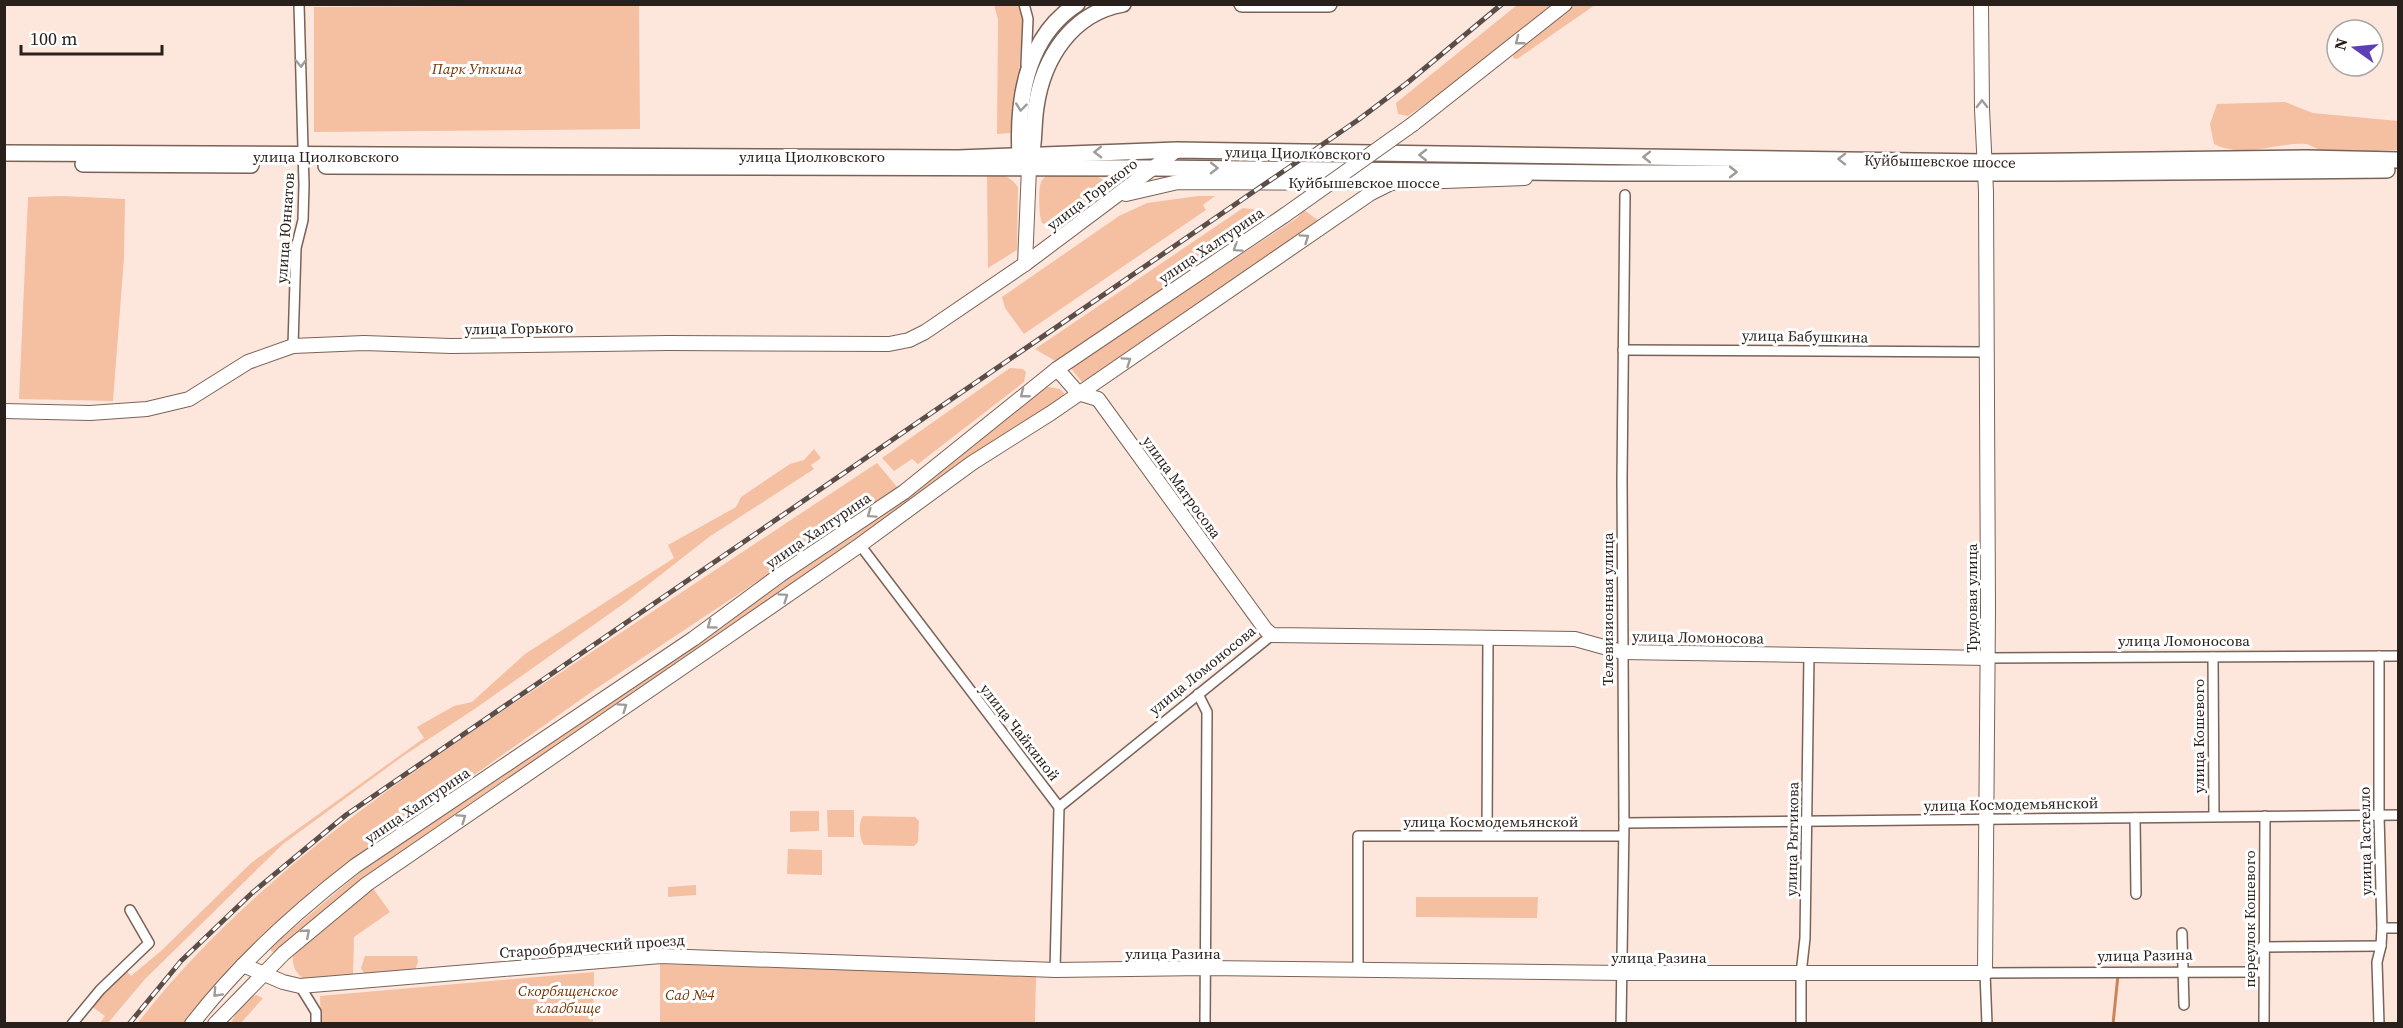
<svg xmlns="http://www.w3.org/2000/svg" width="2403" height="1028" font-family="'Source Serif 4',serif">
	<style>
		.green { fill: #f5bfa2 }
		.lines { fill: none; stroke-linecap: round; stroke-linejoin: round }
		.stream { stroke: #ce845a; stroke-width: 3 }
		.street-casing { stroke: #7a6356; stroke-width: 12 }
		.secondary-casing { stroke: #7a6356; stroke-width: 16 }
		.primary-casing { stroke: #7a6356; stroke-width: 18 }
		.street { stroke: #fff; stroke-width: 9 }
		.secondary { stroke: #fff; stroke-width: 14 }
		.primary { stroke: #fff; stroke-width: 15 }
		.rail-casing { stroke: #5b4e48; stroke-width: 5 }
		.rail { stroke: #fff; stroke-width: 3; stroke-dasharray: 9; stroke-linecap: butt }
		.secondary-bridge-casing { stroke: #7a6356; stroke-width: 16; stroke-linecap: butt }
		.secondary-bridge { stroke: #fff; stroke-width: 14 }
		.oneway { stroke: #9f9b98 }
		.labels { text-anchor: middle; dominant-baseline: central; stroke-width: 6; stroke-linejoin: round; paint-order: stroke }
		.park-label { font-size: 15px; font-style: italic; fill: #730; stroke: #fff }
		.street-label { font-size: 15px; fill: #2a201b; stroke: #fff }
	</style>
	<rect width="100%" height="100%" fill="#fde7dc"/>
	<!-- green -->
	<g class="green">
		<polygon points="639,5 640,129 314,132 314,7"/>
		<polygon points="994,5 1018,5 1023,11 1016,125 1011,133 997,134 998,19"/>
		<polygon points="1517,5 1551,5 1463,77 1408,116 1398,114 1396,103"/>
		<polygon points="1575,5 1595,5 1517,59 1513,58 1514,53"/>
		<path d="M2285 102 2313 113 2398 121V150C2377 150 2344 154 2323 151 2317 150 2312 145 2306 144 2276 142 2243 159 2214 144L2210 124 2217 104Z"/>
		<path d="M1053 173C1068 174 1099 170 1107 184L1105 190C1089 203 1064 232 1042 223 1039 216 1038 190 1041 182 1043 177 1049 175 1053 173Z"/>
		<path d="M987 174C1001 174 1009 175 1018 187L1017 250 988 268Z"/>
		<polygon points="62,196 125,199 124,258 113,401 19,399 28,197"/>
		<polygon points="1198,196 1215,196 1203,205 1206,210 1024,334 1005,308 1002,297 1119,216 1147,203"/>
		<polygon points="1243,208 1258,210 1253,216 1270,219 1057,362 1035,349"/>
		<polygon points="1304,210 1319,221 1085,383 1081,381 1070,367 1297,218"/>
		<polygon points="1010,368 1023,369 1026,372 1024,382 918,464 912,459 894,471 882,458"/>
		<path d="M1043 386 1060 389 1064 393 1063 399C920 498 777 598 633 695 511 777 386 855 276 953L271 951V947L358 874 606 702 853 536Z"/>
		<polygon points="814,449 821,458 811,465 814,469 709,537 626,602 476,708 403,756 283,844 145,979 108,1023 100,1023 105,1016 91,1006 125,969 131,976 161,951 251,863 424,738 417,727 454,706 472,702 525,654 674,558 668,545 736,507 741,497 790,464 804,460"/>
		<path d="M877 463 898 488 597 688 317 886 243 955 186 1023 137 1024C250 878 408 773 560 673 666 603 771 533 877 463Z"/>
		<polygon points="827,810 854,810 854,837 828,837"/>
		<polygon points="790,811 819,811 819,831 790,832"/>
		<path d="M863 816 915 817 919 821 918 842 914 846 864 845C859 839 858 822 863 816Z"/>
		<polygon points="788,849 822,850 822,875 787,874"/>
		<polygon points="696,885 696,895 668,897 668,887"/>
		<path d="M372 887 390 912 354 937 353 977 304 979C295 973 292 965 293 954Z"/>
		<polygon points="1416,897 1538,897 1537,918 1416,917"/>
		<polygon points="365,956 417,956 418,962 415,970 365,975 361,968"/>
		<polygon points="660,964 1036,976 1035,1023 660,1023"/>
		<polygon points="594,972 593,1023 321,1023 320,996"/>
		<path d="M256 995 263 998 241 1023 231 1024C235 1011 244 1001 256 995Z"/>
	</g>
	<g class="lines">
		<!-- stream -->
		<polyline class="stream" points="2113,1024 2118,975"/>
		<!-- street casing -->
		<g class="street-casing">
			<g id="street">
				<polyline points="1024,4 1028,19 1026,65"/>
				<polyline points="293,346 296,248 303,220 304,185 299,4"/>
				<polyline points="1623,350 1986,352"/>
				<polyline points="860,545 1059,807 1055,970"/>
				<polyline points="2213,657 2214,816"/>
				<polyline points="1988,658 2398,656"/>
				<polyline points="1198,694 1207,712 1205,1024"/>
				<polyline points="1059,807 1272,635"/>
				<polyline points="2135,818 2136,894"/>
				<polyline points="1624,823 2398,815"/>
				<polyline points="1487,835 1488,637"/>
				<polyline points="2382,928 2398,928"/>
				<polyline points="2182,933 2184,1005"/>
				<polyline points="2262,947 2381,946"/>
				<polyline points="1358,971 1358,836 1623,836"/>
				<polyline points="300,986 316,1012 316,1024"/>
				<polyline points="72,1024 100,990 149,943 130,910"/>
				<polyline points="1621,1024 1624,823 1622,479 1625,195"/>
				<polyline points="1801,1024 1801,974 1805,938 1809,655"/>
				<polyline points="1987,1024 1985,973 2263,972"/>
				<polyline points="2264,1024 2265,816"/>
				<polyline points="2379,1024 2377,962 2381,946 2382,928 2379,815 2379,656"/>
			</g>
		</g>
		<!-- secondary casing -->
		<g class="secondary-casing">
			<g id="secondary">
				<polyline points="1413,124 1565,4"/>
				<polyline points="1126,194 1178,182 1391,183 1525,178"/>
				<polyline points="1025,264 1029,168"/>
				<polyline points="1057,369 1078,393 1098,399 1266,630 1272,635 1575,639 1622,652 1988,658"/>
				<polyline points="4,411 90,413 147,409 189,399 248,362 293,346 364,343 451,346 668,343 889,344 909,340 925,332 1025,264 1177,150"/>
				<polyline points="243,965 283,982 300,986 661,956 1055,970 1205,968 1622,973 1985,973 1988,610 1986,192 1982,109 1981,4"/>
				<path d="M192 1024C239 963 294 913 355 866L693 639 780 575 904 492 1057 369 1285 215"/>
				<polyline points="215,1024 284,953 367,884 721,641 860,545 972,463 1051,413 1371,193 1391,183"/>
			</g>
		</g>
		<!-- primary casing -->
		<g class="primary-casing">
			<g id="primary">
				<polyline points="1242,4 1329,4"/>
				<polyline points="4,153 958,158 1177,150 1984,162 2306,158 2398,160"/>
				<path d="M1020 155C1017 99 1026 37 1077 4"/>
				<path d="M1030 162C1035 144 1033 125 1036 107 1043 58 1072 13 1123 4"/>
				<polyline points="83,164 251,165"/>
				<polyline points="326,166 1155,168 1611,173 2054,173 2387,170"/>
			</g>
		</g>
		<!-- street -->
		<use href="#street" class="street"/>
		<!-- secondary -->
		<use href="#secondary" class="secondary"/>
		<!-- primary -->
		<use href="#primary" class="primary"/>
		<!-- rail casing -->
		<g class="rail-casing">
			<polyline id="rail" points="129,1024 181,961 252,893 346,815 1358,120 1407,83 1502,4"/>
		</g>
		<!-- rail -->
		<use href="#rail" class="rail"/>
		<!-- secondary-bridge casing -->
		<g class="secondary-bridge-casing">
			<polyline id="secondary-bridge" points="1285,215 1413,124"/>
		</g>
		<!-- secondary-bridge -->
		<use href="#secondary-bridge" class="secondary-bridge"/>
	</g>
	<!-- one-way arrows -->
	<defs><path id="oneway-chevron" d="M-2-3.5L2.5 0L-2 3.5" fill="none" stroke-width="1.6" stroke-linecap="round" stroke-linejoin="round" transform="scale(1.5)"/></defs>
	<g class="oneway">
		<use href="#oneway-chevron" transform="translate(1519 41) rotate(142)"/>
		<use href="#oneway-chevron" transform="translate(301 63) rotate(88)"/>
		<use href="#oneway-chevron" transform="translate(1982 104) rotate(-90)"/>
		<use href="#oneway-chevron" transform="translate(1021 107) rotate(96)"/>
		<use href="#oneway-chevron" transform="translate(1098 152) rotate(179)"/>
		<use href="#oneway-chevron" transform="translate(1423 155) rotate(-179)"/>
		<use href="#oneway-chevron" transform="translate(1647 157) rotate(-180)"/>
		<use href="#oneway-chevron" transform="translate(1842 159) rotate(-179)"/>
		<use href="#oneway-chevron" transform="translate(1214 168) rotate(1)"/>
		<use href="#oneway-chevron" transform="translate(1733 172)"/>
		<use href="#oneway-chevron" transform="translate(1305 238) rotate(-34)"/>
		<use href="#oneway-chevron" transform="translate(1237 248) rotate(146)"/>
		<use href="#oneway-chevron" transform="translate(1127 361) rotate(-34)"/>
		<use href="#oneway-chevron" transform="translate(1024 394) rotate(142)"/>
		<use href="#oneway-chevron" transform="translate(871 514) rotate(145)"/>
		<use href="#oneway-chevron" transform="translate(784 597) rotate(-35)"/>
		<use href="#oneway-chevron" transform="translate(711 625) rotate(144)"/>
		<use href="#oneway-chevron" transform="translate(623 707) rotate(-35)"/>
		<use href="#oneway-chevron" transform="translate(462 818) rotate(-35)"/>
		<use href="#oneway-chevron" transform="translate(306 933) rotate(-41)"/>
		<use href="#oneway-chevron" transform="translate(217 993) rotate(133)"/>
	</g>
	<g class="labels">
		<!-- park labels -->
		<g class="park-label">
			<text x="477" y="68">Парк Уткина</text>
			<text x="568" y="990">Скорбященское<tspan x="568" dy="17">кладбище</tspan></text>
			<text x="690" y="994">Сад №4</text>
		</g>
		<!-- street labels -->
		<g class="street-label">
			<text transform="translate(1298 153) rotate(1)">улица Циолковского</text>
			<text x="326" y="156">улица Циолковского</text>
			<text x="812" y="156">улица Циолковского</text>
			<text transform="translate(1940 161) rotate(1)">Куйбышевское шоссе</text>
			<text x="1364" y="182">Куйбышевское шоссе</text>
			<text transform="translate(1092 194) rotate(-37)">улица Горького</text>
			<text transform="translate(285 228) rotate(-86)">улица Юннатов</text>
			<text transform="translate(1211 245) rotate(-34)">улица Халтурина</text>
			<text transform="translate(519 328) rotate(-1)">улица Горького</text>
			<text transform="translate(1805 336) rotate(1)">улица Бабушкина</text>
			<text transform="translate(1182 487) rotate(54)">улица Матросова</text>
			<text transform="translate(818 530) rotate(-34)">улица Халтурина</text>
			<text transform="translate(1971 598) rotate(-90)">Трудовая улица</text>
			<text transform="translate(1607 609) rotate(-90)">Телевизионная улица</text>
			<text transform="translate(1698 637) rotate(1)">улица Ломоносова</text>
			<text x="2184" y="640">улица Ломоносова</text>
			<text transform="translate(1202 670) rotate(-39)">улица Ломоносова</text>
			<text transform="translate(1020 732) rotate(52)">улица Чайкиной</text>
			<text transform="translate(2198 736) rotate(-90)">улица Кошевого</text>
			<text transform="translate(2011 804) rotate(-1)">улица Космодемьянской</text>
			<text transform="translate(417 805) rotate(-34)">улица Халтурина</text>
			<text x="1491" y="821">улица Космодемьянской</text>
			<text transform="translate(1792 839) rotate(-89)">улица Рытикова</text>
			<text transform="translate(2365 841) rotate(-91)">улица Гастелло</text>
			<text transform="translate(2249 919) rotate(-90)">переулок Кошевого</text>
			<text transform="translate(592 946) rotate(-4)">Старообрядческий проезд</text>
			<text x="1173" y="953">улица Разина</text>
			<text transform="translate(2145 955) rotate(-1)">улица Разина</text>
			<text x="1659" y="957">улица Разина</text>
		</g>
	</g>
	<!-- border -->
	<rect width="2403" height="1028" fill="none" stroke="#2a201b" stroke-width="12"/>
	<!-- north arrow -->
	<g transform="translate(2355 48) rotate(285)"><circle r="28" fill="#ffffff" stroke="#aaa6a4" stroke-width="1.5"/>
	<path d="M0-4.5L10 22L0 15L-10 22Z" fill="#5c3fb7"/>
	<text y="-9" font-size="16" font-weight="bold" text-anchor="middle" fill="#2a201b">N</text>
	</g>
	<!-- scale -->
	<path d="M21 45v9h141v-9" fill="none" stroke="#2a201b" stroke-width="3"/>
	<text x="30" y="45" font-size="18" fill="#2a201b" stroke="#ffffff" stroke-width="4.5" paint-order="stroke">100 m</text>
</svg>
